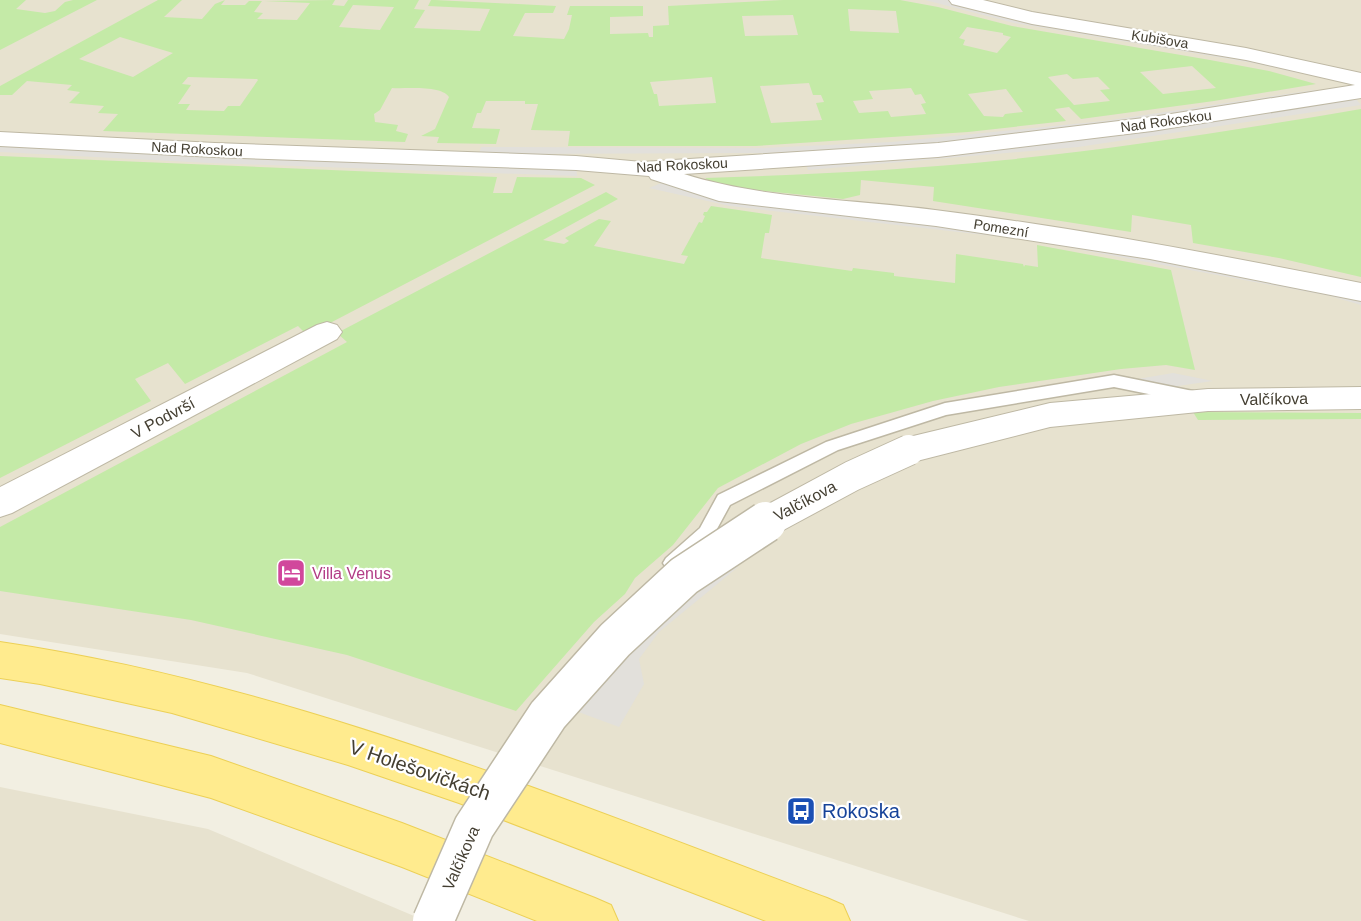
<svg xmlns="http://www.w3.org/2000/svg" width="1361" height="921" font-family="Arial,sans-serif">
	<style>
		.residential { fill: #e7e2cf }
		.green { fill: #c4eaa7; fill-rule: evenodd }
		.parking { fill: #e2e0db }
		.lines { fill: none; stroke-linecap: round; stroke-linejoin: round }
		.lane-casing { stroke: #beb8a4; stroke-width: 3 }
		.street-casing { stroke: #beb8a4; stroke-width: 2 }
		.primary-casing { stroke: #ecd056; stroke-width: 2 }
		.lane { fill: #fff; fill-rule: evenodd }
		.street { fill: #fff; fill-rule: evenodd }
		.primary { fill: #ffeb8e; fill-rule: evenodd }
		.street-bridge-far1-casing { stroke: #beb8a4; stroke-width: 32; stroke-linecap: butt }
		.street-bridge-casing { stroke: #beb8a4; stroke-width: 43; stroke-linecap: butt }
		.street-bridge-far1 { stroke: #fff; stroke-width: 30 }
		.street-bridge { stroke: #fff; stroke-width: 40 }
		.labels { text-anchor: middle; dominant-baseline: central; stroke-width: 4.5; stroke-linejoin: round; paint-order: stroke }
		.far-street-label { font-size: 14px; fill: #443f32; stroke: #fff }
		.street-label { font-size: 16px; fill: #443f32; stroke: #fff }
		.hotel-label { font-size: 16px; fill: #b23c85; stroke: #fff; text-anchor: start }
		.near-street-label { font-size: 20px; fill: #443f32; stroke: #fff }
		.near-transit-label { font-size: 20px; fill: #164399; stroke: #fff; text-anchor: start }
	</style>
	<rect width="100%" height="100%" fill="#f2efe2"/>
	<!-- residential -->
	<g class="residential">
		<polygon points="0,0 1361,0 1361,921 1029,921 247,673 0,634"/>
		<polygon points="0,787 208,829 426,921 0,921"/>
	</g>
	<!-- green -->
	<g class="green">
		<polygon points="0,0 26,0 16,9 45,13 55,11 65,2 73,0 97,0 0,50"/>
		<path d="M158 0H182L164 17 202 19 215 4 225 0 221 5H245L249 1H262L254 12 263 13 257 19 297 20 310 3 264 1 335 0 332 5 344 6 348 0H419L414 9 425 10 414 28 480 31 490 9 428 6 431 0H435L556 6 553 13H525L513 36 564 39 569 29 572 15H567L570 6H643V16L610 17V34L648 33 649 37H653V26L669 25 668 6 783 0H900L938 7 1012 26 1210 60 1269 71 1316 84 1214 101 1081 119 1069 107 1055 109 1066 121 968 132 755 146H568L570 131 531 130 538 104H525V101H486L481 113H477L472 128 500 129 496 144 437 143 439 137 421 136 435 129 449 97C441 85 406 89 392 88L380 110 374 114 375 122 398 125 396 131 408 134 405 142 103 131 118 114 98 113 104 106 69 103 80 92 67 90 72 85 27 81 12 95H0V86ZM353 5 393 7H394L380 30 339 27ZM848 9 896 11 899 33 850 31ZM793 15 798 35 745 36 742 16ZM967 27 1003 33V35L1011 37 997 53 963 45 965 40 959 38ZM120 37 173 53 133 77 79 59ZM1192 66 1216 88 1163 94 1140 72ZM1067 74 1073 79 1098 77 1110 89 1100 90 1110 101 1074 105 1048 77ZM188 77 257 79 258 80 240 106H228L224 111 186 110 190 104H178L191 85 182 84ZM712 77 716 103 659 106 657 94H654L650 82ZM809 83 813 95H821L824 102 816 103 822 120 771 123 760 86ZM911 88 915 95 921 94 926 103 921 104 926 114 891 117 888 111 859 113 853 101 873 99 869 91ZM1006 89 1023 112 1005 114 1003 117 984 116 968 94Z"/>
		<path d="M1361 109V277L1279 258 1193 243 1191 225 1132 215 1131 232 933 201 934 187 861 180 860 195 843 199 717 186 705 178C805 175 905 170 1005 160 1124 148 1243 129 1361 109Z"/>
		<polygon points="0,156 497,177 493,193 512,193 517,177 581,178 595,185 307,335 298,326 185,384 168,363 135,379 151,401 0,478"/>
		<polygon points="606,192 618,199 543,240 564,244 569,241 565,238 599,219 611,221 594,246 684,264 688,256 681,255 699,222 702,223 705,216 703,215 704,212 707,212 711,206 772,215 769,233 765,233 761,258 852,271 853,268 894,273 894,276 955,283 956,254 1023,264 1024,267 1025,265 1038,267 1037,245 1171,270 1195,370 1166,365 1121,369 999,387 933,401 851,424 801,444 718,488 673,545 635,578 625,594 594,622 516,711 347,655 191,620 0,591 0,527 347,342 337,333"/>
		<polygon points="1193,412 1361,413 1361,419 1198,420"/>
	</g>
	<!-- parking -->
	<g class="parking">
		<polygon points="925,0 959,0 1303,67 1297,73 1253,63 1014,23"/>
		<polygon points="1315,90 1323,94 1150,121 928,145 768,153 479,154 481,147 760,148 892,142 1104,121"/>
		<polygon points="1355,98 1361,105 1078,147 808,170 806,164 943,154 1072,141"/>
		<polygon points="0,139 576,163 577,176 208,163 0,152"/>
		<polygon points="664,182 936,218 1361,292 1361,305 1330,296 1028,240 730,206 649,188"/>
		<polygon points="1173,373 1213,381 1156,389 1120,382"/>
		<polygon points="706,533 738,567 659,632 639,659 644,684 619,727 546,700"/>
	</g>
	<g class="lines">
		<!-- lane casing -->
		<g class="lane-casing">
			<polygon id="lane" points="1114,375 1193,391 1199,393 1201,397 1199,401 1193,403 1114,387 946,415 838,450 730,505 712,538 678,568 672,571 666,568 663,563 666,558 700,528 718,495 826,442 945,403"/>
		</g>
		<!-- street casing -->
		<g class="street-casing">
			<g id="street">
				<path d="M949 0H983L1032 12 1246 48 1361 73V98L1152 131 938 157 684 174C763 199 853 199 935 210 1078 228 1220 255 1361 283V301L1150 259 936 226 719 201 651 179 649 176 576 170 215 157 0 146V132L215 143 576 156 642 162 938 143 1152 117 1355 85 1246 60 1032 24 952 4Z"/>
				<polygon points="327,322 337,325 342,332 337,339 12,513 0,517 0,487 317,325"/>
				<polygon points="1361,387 1361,409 1208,411 1050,427 909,463 897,459 893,450 897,441 909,437 1050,403 1208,389"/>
			</g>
		</g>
		<!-- primary casing -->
		<g class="primary-casing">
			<g id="primary">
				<path d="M0 642C287 684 557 797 827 898L843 905 850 921H766L459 803 348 765 172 713 40 684 0 678Z"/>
				<polygon points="0,705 211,756 402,823 595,898 611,905 618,921 537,921 402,867 211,798 0,743"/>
			</g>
		</g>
		<!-- lane -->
		<use href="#lane" class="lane"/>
		<!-- street -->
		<use href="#street" class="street"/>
		<!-- primary -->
		<use href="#primary" class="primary"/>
		<!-- street-bridge-far1 casing -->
		<g class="street-bridge-far1-casing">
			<polyline id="street-bridge-far1" points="763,524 852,476 909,450"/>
		</g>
		<!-- street-bridge casing -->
		<g class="street-bridge-casing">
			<polyline id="street-bridge" points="433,921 474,827 548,715 615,640 684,576 766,522"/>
		</g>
		<!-- street-bridge-far1 -->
		<use href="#street-bridge-far1" class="street-bridge-far1"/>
		<!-- street-bridge -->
		<use href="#street-bridge" class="street-bridge"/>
	</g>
	<!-- icons -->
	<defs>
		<g id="hotel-square" transform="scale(1.5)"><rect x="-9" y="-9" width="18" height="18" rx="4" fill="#d1479c" stroke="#fff"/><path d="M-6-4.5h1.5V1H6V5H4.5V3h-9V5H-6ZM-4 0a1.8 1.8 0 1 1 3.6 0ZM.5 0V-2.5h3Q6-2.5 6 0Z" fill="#fff"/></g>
		<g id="bus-square" transform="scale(1.5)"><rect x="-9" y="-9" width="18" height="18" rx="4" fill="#1a4fb4" stroke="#fff"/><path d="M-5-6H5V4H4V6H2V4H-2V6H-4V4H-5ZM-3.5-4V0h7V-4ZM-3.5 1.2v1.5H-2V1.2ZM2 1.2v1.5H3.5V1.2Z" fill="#fff"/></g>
	</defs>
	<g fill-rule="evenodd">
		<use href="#hotel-square" x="291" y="573"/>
		<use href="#bus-square" x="801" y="811"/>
	</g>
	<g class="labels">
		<!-- far-street labels -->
		<g class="far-street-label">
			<text transform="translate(1160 39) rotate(9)">Kubišova</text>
			<text transform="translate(1166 121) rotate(-8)">Nad Rokoskou</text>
			<text transform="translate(197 149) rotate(3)">Nad Rokoskou</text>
			<text transform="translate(682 165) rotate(-3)">Nad Rokoskou</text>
			<text transform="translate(1001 228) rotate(9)">Pomezní</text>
		</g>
		<!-- street labels -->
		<g class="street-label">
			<text transform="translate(1274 399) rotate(-1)">Valčíkova</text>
			<text transform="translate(163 418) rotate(-28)">V Podvrší</text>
			<text transform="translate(805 501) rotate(-28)">Valčíkova</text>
			<text transform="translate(461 858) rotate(-66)">Valčíkova</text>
		</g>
		<!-- hotel labels -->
		<g class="hotel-label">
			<text x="312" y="573">Villa Venus</text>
		</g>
		<!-- near-street labels -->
		<g class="near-street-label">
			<text transform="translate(420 770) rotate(19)">V Holešovičkách</text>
		</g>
		<!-- near-transit labels -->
		<g class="near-transit-label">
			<text x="822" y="811">Rokoska</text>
		</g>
	</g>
</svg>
